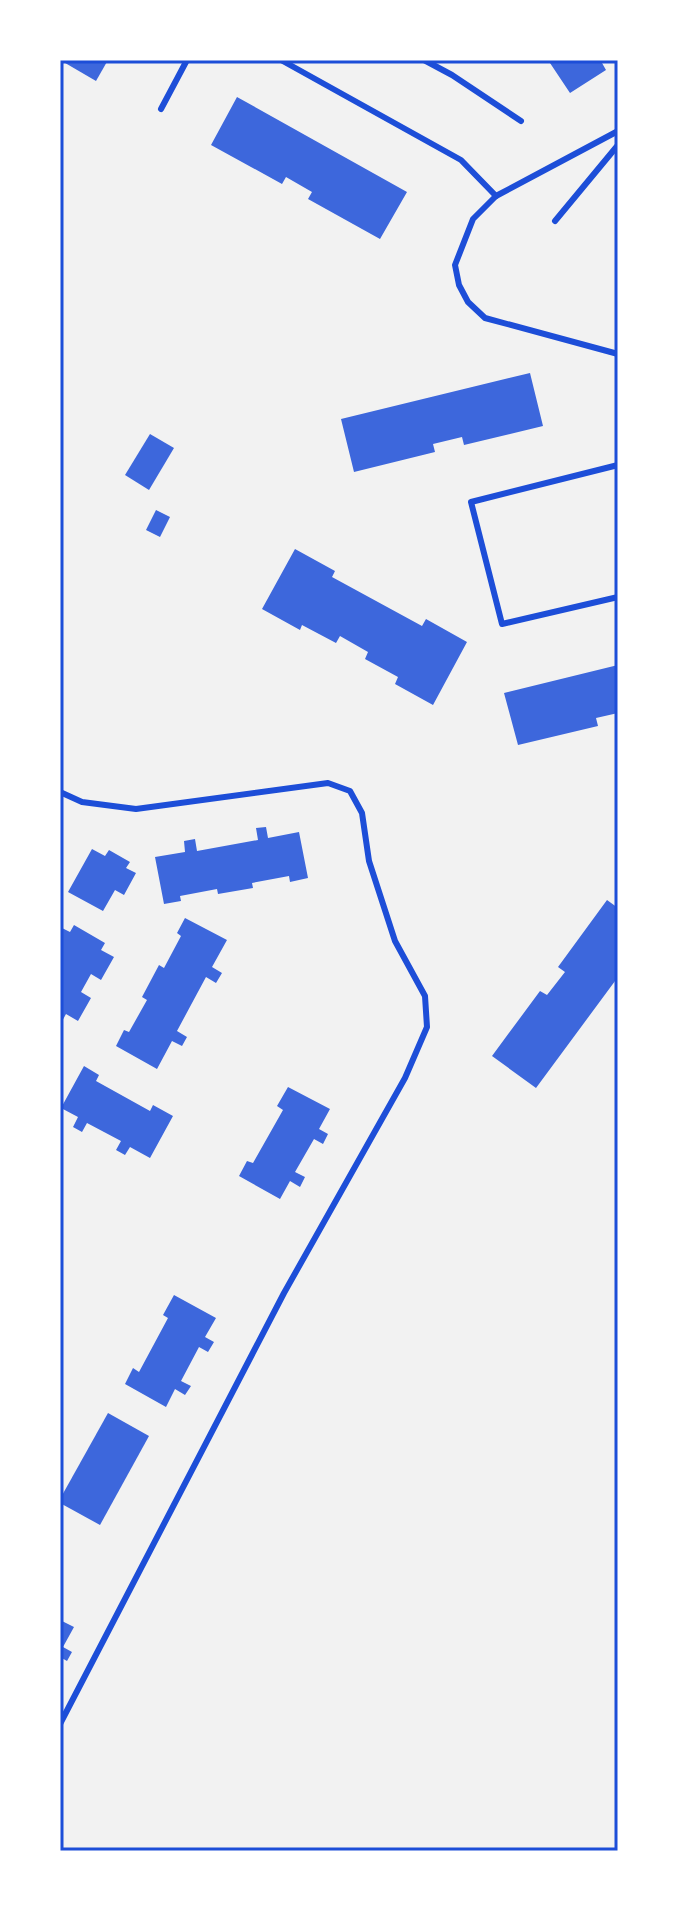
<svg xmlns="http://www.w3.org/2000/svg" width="678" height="1911" font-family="'Titillium Web',sans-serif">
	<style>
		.building { fill: #3d67dc }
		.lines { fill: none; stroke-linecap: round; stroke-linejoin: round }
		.service { stroke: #1d4ed8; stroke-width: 6 }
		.neatline { fill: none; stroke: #1d4ed8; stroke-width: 3 }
	</style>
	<rect width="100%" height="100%" fill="#f2f2f2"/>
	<!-- building -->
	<g class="building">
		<polygon points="60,60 108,60 96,81"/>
		<polygon points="548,60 607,60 602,63 606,70 570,93"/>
		<polygon points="237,97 407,192 380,239 308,199 312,192 286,177 282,184 211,145"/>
		<polygon points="530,373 543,426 464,445 462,437 433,444 435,452 354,472 341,419"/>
		<polygon points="150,434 174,448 149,490 125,475"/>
		<polygon points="156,510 170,517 160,537 146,530"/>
		<polygon points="295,549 335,571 332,577 422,626 426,619 467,642 433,705 395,684 398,677 365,659 368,652 340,636 336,643 302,625 300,630 262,609"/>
		<polygon points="618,665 618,713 596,718 598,726 518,745 504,693"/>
		<polygon points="266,827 268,838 299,832 308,878 290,882 289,876 252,883 253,888 218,894 217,889 180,896 181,901 164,904 155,857 185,852 184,841 195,839 197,851 258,840 256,828"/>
		<polygon points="92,849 105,856 109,850 130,862 126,868 136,873 124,895 115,890 103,911 68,892"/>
		<polygon points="607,900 618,908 618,977 536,1088 492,1056 540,991 547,995 565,972 558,967"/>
		<polygon points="185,918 227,940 212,967 222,973 216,983 206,977 177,1031 187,1037 182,1046 172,1041 157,1069 116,1046 124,1030 129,1032 147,1000 142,997 159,965 164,968 181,936 177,933"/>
		<polygon points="74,925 105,943 101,950 114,957 101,980 91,974 81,992 91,998 78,1021 66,1014 60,1025 60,927 70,932"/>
		<polygon points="84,1066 99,1075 96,1081 150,1111 153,1105 173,1116 150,1158 130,1147 125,1155 116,1150 121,1141 87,1123 82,1132 73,1127 78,1117 61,1108"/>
		<polygon points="288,1087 330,1109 319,1129 328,1134 323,1144 314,1139 295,1172 305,1177 300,1187 290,1181 280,1199 239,1176 247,1161 253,1163 283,1110 277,1106"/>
		<polygon points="174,1295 216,1318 205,1337 214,1342 208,1352 199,1347 181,1381 191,1386 185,1395 175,1389 166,1407 125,1384 133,1368 139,1372 168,1318 163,1315"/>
		<polygon points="108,1413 149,1436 100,1525 60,1503 60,1499"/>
		<polygon points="60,1620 74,1627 63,1647 72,1652 67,1661 60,1657"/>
	</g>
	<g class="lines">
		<!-- service -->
		<g class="service">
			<polyline points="281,60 461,160 496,196"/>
			<polyline points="424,60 452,75 521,121"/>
			<polyline points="161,109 187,60"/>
			<polyline points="618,131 496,196 473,219 455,265 459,285 468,302 485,318 618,354"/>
			<polyline points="555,221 618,145"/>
			<polyline points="618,465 471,502 502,624 618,597"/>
			<polyline points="60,792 82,802 136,809 328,783 350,791 362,813 369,861 395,941 425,996 427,1027 405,1078 284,1293 60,1724"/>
		</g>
	</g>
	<!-- border -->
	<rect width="678" height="1911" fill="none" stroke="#ffffff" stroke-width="124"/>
	<rect x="62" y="62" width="554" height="1787" class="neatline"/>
</svg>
